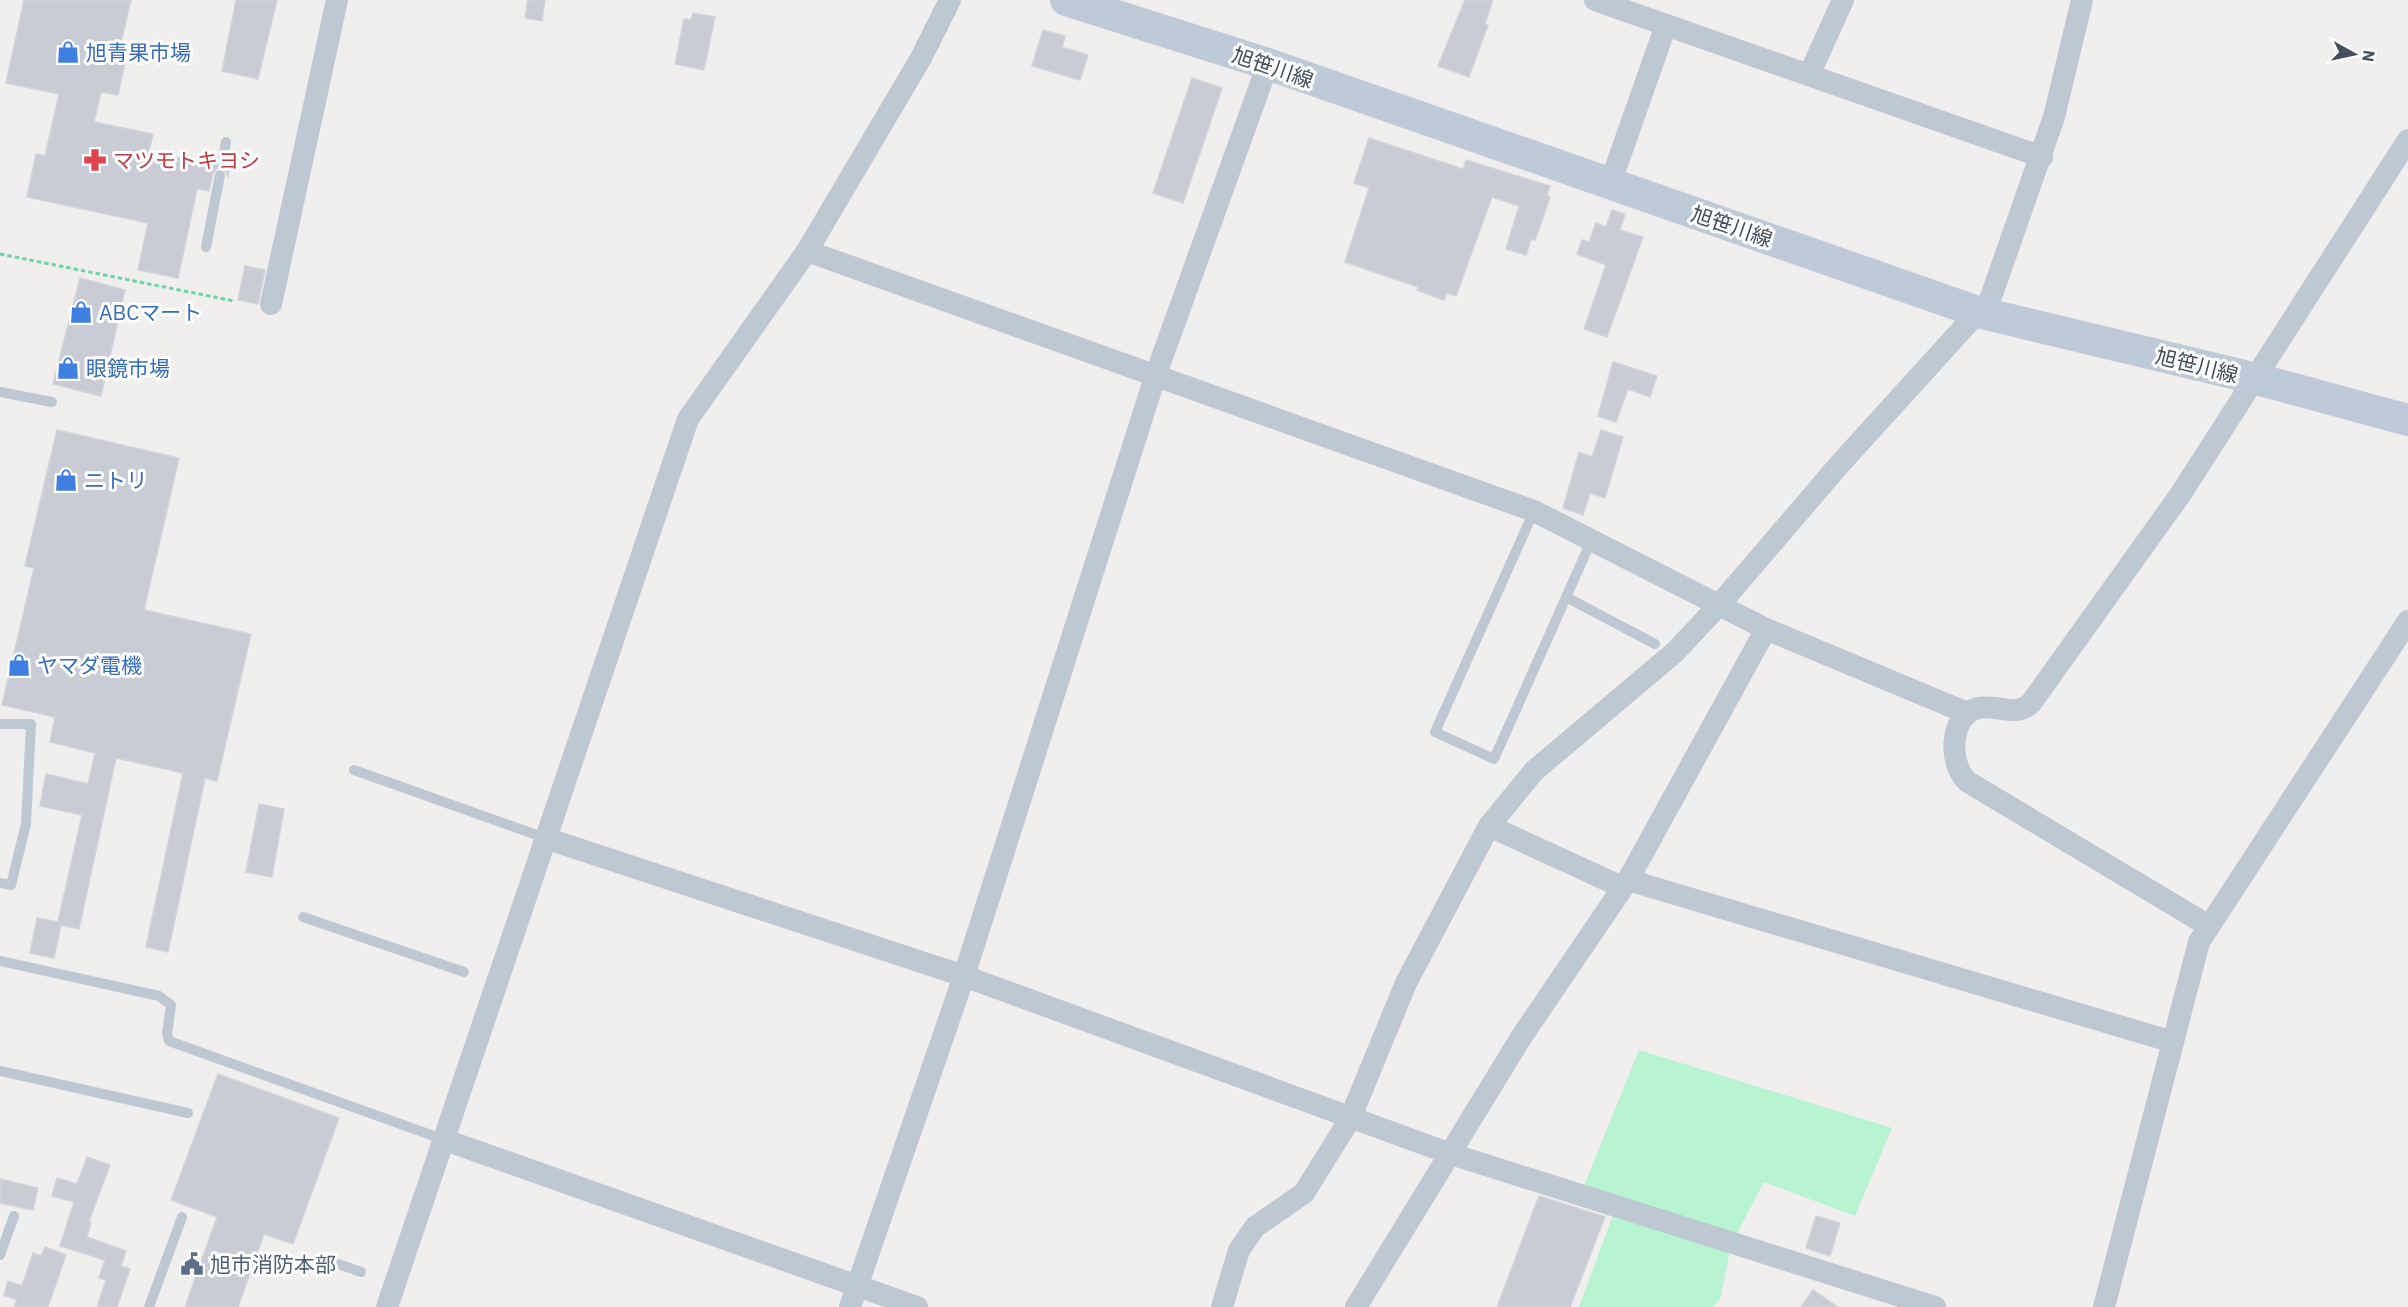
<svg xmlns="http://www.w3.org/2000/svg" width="2408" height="1307" font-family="'IBM Plex Sans','Noto Sans JP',sans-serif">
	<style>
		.green { fill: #b8f3d2 }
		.building { fill: #c9ccd4; stroke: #d1d4da; stroke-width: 1.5 }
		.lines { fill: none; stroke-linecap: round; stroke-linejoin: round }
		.path { stroke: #6cd4a6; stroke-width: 3; stroke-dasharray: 4.5 3; stroke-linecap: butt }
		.service { stroke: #bdc8d2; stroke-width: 10 }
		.minor { stroke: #bdc8d2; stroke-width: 22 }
		.secondary { stroke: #bfcad9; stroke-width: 32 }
		.labels { text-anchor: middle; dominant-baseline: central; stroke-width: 6; stroke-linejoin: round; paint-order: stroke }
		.shop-label { font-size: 21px; fill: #366cbe; stroke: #fff; text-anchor: start }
		.street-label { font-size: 21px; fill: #44505d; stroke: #fff }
		.health-label { font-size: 21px; fill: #be3a42; stroke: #fff; text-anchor: start }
		.service-label { font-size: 21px; fill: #4e5e75; stroke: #fff; text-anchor: start }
	</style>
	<rect width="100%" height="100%" fill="#f1eeee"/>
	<!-- green -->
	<g class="green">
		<polygon points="1639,1050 1892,1128 1855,1216 1764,1182 1736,1235 1583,1188"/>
		<polygon points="1613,1215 1730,1250 1721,1297 1713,1307 1579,1307"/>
	</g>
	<!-- building -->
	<g class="building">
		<polygon points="24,0 131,0 119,51 127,53 118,95 101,92 94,122 153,134 149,151 203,163 205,154 216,156 218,163 222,165 231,160 228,177 224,169 217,168 213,173 209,191 197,189 178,278 138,270 148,223 27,197 36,154 45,156 59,94 6,83"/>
		<polygon points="236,0 277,0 258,79 222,71"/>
		<polygon points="528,0 545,0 542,21 525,18"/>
		<polygon points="1465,0 1493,0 1485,24 1488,25 1469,77 1438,66"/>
		<polygon points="693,13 715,17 704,70 675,64 684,19 691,20"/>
		<polygon points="1043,30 1065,36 1062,47 1088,55 1080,80 1032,66"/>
		<polygon points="1192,78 1222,88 1183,203 1153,193"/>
		<polygon points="1369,138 1463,169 1466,160 1550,186 1547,196 1550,197 1541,224 1535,240 1531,239 1526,255 1506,249 1519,206 1492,197 1456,296 1447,293 1444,300 1417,290 1418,287 1345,262 1369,188 1354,183"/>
		<polygon points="1612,210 1625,214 1620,230 1643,237 1607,337 1584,329 1606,265 1577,254 1582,240 1589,242 1596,223 1606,227"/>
		<polygon points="245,266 265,270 258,304 238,300"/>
		<polygon points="80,278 125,290 101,396 53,384"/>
		<polygon points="1613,362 1657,376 1650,397 1628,389 1616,422 1598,416"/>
		<polygon points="57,430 179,458 144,610 251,634 217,781 205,778 168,952 146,947 183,773 116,758 79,929 61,925 54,958 30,953 37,918 58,922 82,815 40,806 46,774 88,784 95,753 50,742 55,717 2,705 34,568 25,566"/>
		<polygon points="1601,430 1623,437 1605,498 1590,493 1583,515 1563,508 1579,452 1592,457"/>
		<polygon points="259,804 284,809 272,877 246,872"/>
		<polygon points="218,1074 339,1118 293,1244 264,1234 238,1307 185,1307 217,1217 171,1200"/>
		<polygon points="87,1157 110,1165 89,1221 91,1222 87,1237 126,1251 121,1266 130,1269 117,1307 97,1307 106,1280 99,1278 105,1260 60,1246 74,1202 52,1196 57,1178 77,1184"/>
		<polygon points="0,1179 38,1188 33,1210 0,1203"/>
		<polygon points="1539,1196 1605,1217 1570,1307 1497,1307"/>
		<polygon points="1816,1216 1840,1223 1830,1256 1806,1248"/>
		<polygon points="45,1247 66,1255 48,1307 14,1307 17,1300 4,1295 8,1281 22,1286 33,1253 41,1256"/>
		<polygon points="1813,1290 1838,1307 1801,1307"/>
	</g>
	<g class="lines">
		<!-- path -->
		<polyline class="path" points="0,254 234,301"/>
		<!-- service -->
		<g class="service">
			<polyline points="223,158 226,142"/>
			<polyline points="206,247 220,175"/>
			<polyline points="0,392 52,402"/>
			<polyline points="1534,511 1435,732 1494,759 1592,539"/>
			<polyline points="1566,597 1655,644"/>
			<polyline points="0,724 31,724 26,824 11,885 0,883"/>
			<polyline points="354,770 548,839"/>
			<polyline points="303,917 464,972"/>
			<polyline points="0,961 159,996 171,1005 167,1034 169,1041 445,1140"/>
			<polyline points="0,1071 188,1113"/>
			<polyline points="0,1255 14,1216"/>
			<polyline points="324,1259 361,1272"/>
			<polyline points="149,1307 182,1217"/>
		</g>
		<!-- minor -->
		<g class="minor">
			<polyline points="1595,0 2042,157"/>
			<polyline points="1809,75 1843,0"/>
			<polyline points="1610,184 1666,25"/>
			<polyline points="807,251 1534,511 1766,629 1967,713"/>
			<polyline points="271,304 337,0"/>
			<polyline points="1985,314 2054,117 2082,0"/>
			<polyline points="1489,826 1622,887"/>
			<polyline points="548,839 964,976 1451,1154 1935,1307"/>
			<polyline points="1628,880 2173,1042"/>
			<path d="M2209 926 1968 782C1948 765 1949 715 1978 708 1997 704 2016 718 2031 703L2180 495 2408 140"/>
			<polyline points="445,1140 917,1307"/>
			<polyline points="387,1307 688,419 807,251 921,58 950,0"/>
			<polyline points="850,1307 964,976 1156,374 1268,64"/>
			<polyline points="1222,1307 1239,1250 1255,1227 1304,1193 1350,1119 1406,983 1489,826 1534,771 1675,652 1720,604 1839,465 1978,312"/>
			<polyline points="1356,1307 1522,1036 1628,880 1766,629"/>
			<polyline points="2104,1307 2199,942 2408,621"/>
		</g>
		<!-- secondary -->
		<polyline class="secondary" points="1066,0 1268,64 1978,312 2253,378 2408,420"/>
	</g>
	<!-- icons -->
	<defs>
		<g id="shop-bare" transform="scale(1.8)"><path d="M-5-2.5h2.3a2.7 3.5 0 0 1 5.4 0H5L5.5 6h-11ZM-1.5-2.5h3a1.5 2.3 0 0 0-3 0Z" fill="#3f7fe0" stroke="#fff" stroke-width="2.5" paint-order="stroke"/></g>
		<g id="pharmacy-bare" transform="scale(1.8)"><path d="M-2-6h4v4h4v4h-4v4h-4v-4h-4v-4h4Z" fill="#e0444e" stroke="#fff" stroke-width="2.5" paint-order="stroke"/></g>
		<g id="civic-bare" transform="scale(1.8)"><path d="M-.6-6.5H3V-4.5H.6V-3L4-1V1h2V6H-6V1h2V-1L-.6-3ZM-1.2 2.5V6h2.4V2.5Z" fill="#5c6f8a" stroke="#fff" stroke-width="2.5" paint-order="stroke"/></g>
	</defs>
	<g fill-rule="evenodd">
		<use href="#shop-bare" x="68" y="52"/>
		<use href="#pharmacy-bare" x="95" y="160"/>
		<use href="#shop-bare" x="81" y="312"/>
		<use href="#shop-bare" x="68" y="368"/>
		<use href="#shop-bare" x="66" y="480"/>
		<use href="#shop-bare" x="19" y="665"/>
		<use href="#civic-bare" x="192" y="1264"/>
	</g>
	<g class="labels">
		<!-- shop labels -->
		<g class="shop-label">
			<text x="86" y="52">旭青果市場</text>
			<text x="99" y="312">ABCマート</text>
			<text x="86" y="368">眼鏡市場</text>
			<text x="84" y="480">ニトリ</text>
			<text x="37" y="665">ヤマダ電機</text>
		</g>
		<!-- street labels -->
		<g class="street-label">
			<text transform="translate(1273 67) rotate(19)">旭笹川線</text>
			<text transform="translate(1732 226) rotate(19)">旭笹川線</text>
			<text transform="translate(2197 365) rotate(14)">旭笹川線</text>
		</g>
		<!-- health labels -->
		<g class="health-label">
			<text x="113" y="160">マツモトキヨシ</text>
		</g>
		<!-- service labels -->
		<g class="service-label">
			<text x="210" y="1264">旭市消防本部</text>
		</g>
	</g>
	<!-- north arrow -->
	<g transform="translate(2354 54) rotate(98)" stroke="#ffffff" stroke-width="4.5" paint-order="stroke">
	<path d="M0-4.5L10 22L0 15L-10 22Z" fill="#44505d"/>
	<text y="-9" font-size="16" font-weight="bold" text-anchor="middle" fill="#44505d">N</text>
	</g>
</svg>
